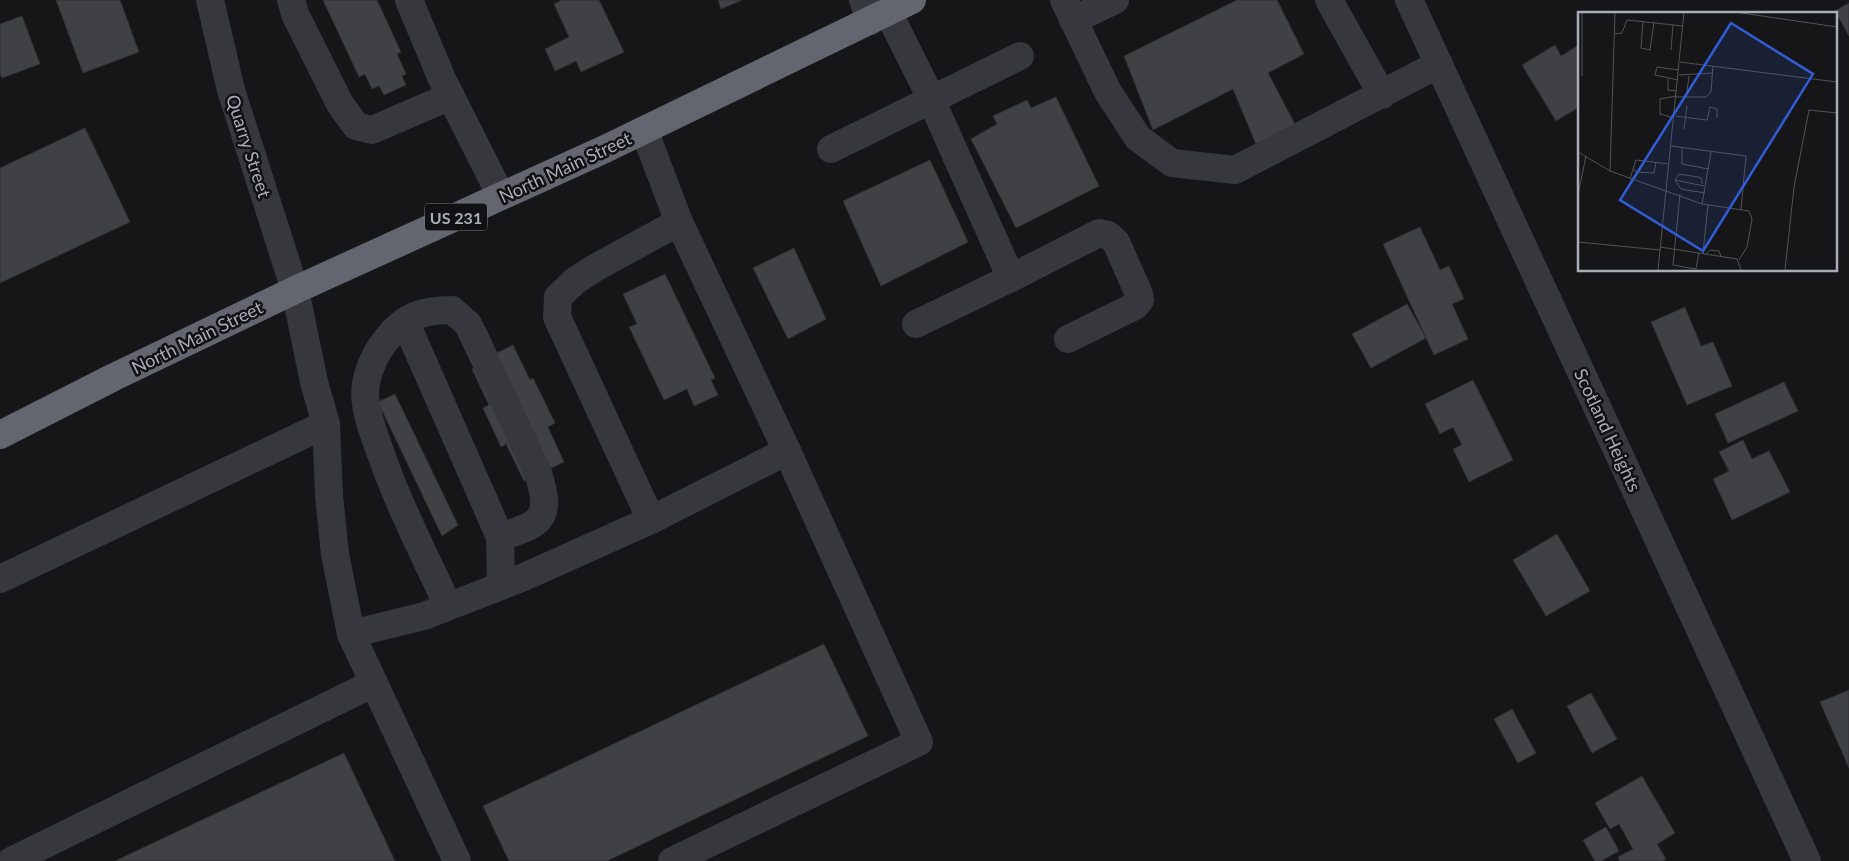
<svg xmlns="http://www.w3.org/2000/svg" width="1849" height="861" font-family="Lato,sans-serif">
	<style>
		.building { fill: #404145; stroke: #303034 }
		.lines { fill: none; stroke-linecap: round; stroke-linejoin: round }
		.minor { stroke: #37383d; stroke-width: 28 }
		.highway { stroke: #63666e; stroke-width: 28 }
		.labels { text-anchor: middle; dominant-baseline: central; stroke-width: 5; stroke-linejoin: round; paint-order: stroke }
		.shield { fill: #111113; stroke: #7b7e86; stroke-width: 1 }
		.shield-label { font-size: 16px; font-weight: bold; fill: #a8adb8 }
		.street-label { font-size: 18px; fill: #a8adb8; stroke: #111113 }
		.inset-road { fill: none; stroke: #505258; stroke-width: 1 }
		.view { fill: #325cd3; fill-opacity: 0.15; stroke: #325cd3; stroke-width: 2.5 }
		.inset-edge { fill: none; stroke: #a8adb8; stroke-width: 2.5 }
	</style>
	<rect width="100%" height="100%" fill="#161618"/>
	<!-- building -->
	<g class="building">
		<polygon points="56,0 120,0 139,52 83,73"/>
		<polygon points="323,0 377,0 401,52 397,54 406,74 402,76 406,85 384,95 379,86 372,89 365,74 359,77"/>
		<polygon points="562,0 599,0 624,52 581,72 576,61 555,71 545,49 569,37 554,4"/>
		<polygon points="718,0 742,0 721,9"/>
		<polygon points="1237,0 1277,0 1304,54 1268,73 1297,128 1258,149 1233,89 1153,130 1124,56"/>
		<polygon points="1849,3 1849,36 1835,11"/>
		<polygon points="22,16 40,64 2,78 0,74 0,24"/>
		<polygon points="1555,45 1561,56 1579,45 1579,107 1556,121 1522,65"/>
		<polygon points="1056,97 1099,186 1016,228 971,139 997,124 993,116 1027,100 1031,108"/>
		<polygon points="85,128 130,222 0,283 0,168"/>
		<polygon points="930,160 968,242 881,286 843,201"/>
		<polygon points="1420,227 1440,270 1449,266 1464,299 1452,304 1468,339 1434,355 1383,244"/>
		<polygon points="794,248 826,319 788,339 753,268"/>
		<polygon points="665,274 715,378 711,380 718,395 694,406 687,389 664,400 629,327 637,324 623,294"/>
		<polygon points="1407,304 1426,338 1371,368 1352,334"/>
		<polygon points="1685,307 1701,346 1713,342 1732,386 1687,405 1651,322"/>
		<polygon points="485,327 497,353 513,345 530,380 533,378 555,423 548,427 564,462 524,481 506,444 501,447 483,408 489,405 472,369 475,368 461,339"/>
		<polygon points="1473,380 1513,460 1469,482 1453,449 1462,445 1453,427 1440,434 1425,404"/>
		<polygon points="1784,382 1798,411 1728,443 1715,414"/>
		<polygon points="395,394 458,525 442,536 378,402"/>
		<polygon points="1743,440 1752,459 1769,451 1790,492 1732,520 1713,479 1729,471 1719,452"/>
		<polygon points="1557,534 1590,591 1546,616 1513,560"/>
		<polygon points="824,644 868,736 607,861 509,861 483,806"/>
		<polygon points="1849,690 1849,768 1820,702"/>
		<polygon points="1591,693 1617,739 1592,753 1567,706"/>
		<polygon points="1512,709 1536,753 1518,763 1494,719"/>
		<polygon points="344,753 395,861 115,861"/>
		<polygon points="1642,776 1675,833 1657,844 1666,859 1662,861 1620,861 1618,857 1633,849 1619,824 1610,829 1595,803"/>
		<polygon points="1606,827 1619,851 1601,861 1595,861 1583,840"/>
	</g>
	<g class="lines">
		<!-- minor -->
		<g class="minor">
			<polyline points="210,0 231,90 295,290 314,382 326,424 329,495 335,554 351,634 457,861"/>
			<polyline points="291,0 295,14 340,104 356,126 372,130 451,96"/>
			<polyline points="409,0 442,79 501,196"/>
			<polyline points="863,0 870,21"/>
			<polyline points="1064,0 1108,92 1138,138 1172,163 1235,170 1439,64"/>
			<polyline points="1329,0 1382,95"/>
			<polyline points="1409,0 1807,861"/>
			<polyline points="888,12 925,86 1011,278 1099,233 1108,235 1116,242 1139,294 1140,300 1135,306 1068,339"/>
			<polyline points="1073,20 1115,0"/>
			<polyline points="644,130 679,222 787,451 919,742 672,861"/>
			<polyline points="831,149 1020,56"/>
			<polyline points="405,321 500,537 501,586"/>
			<polyline points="916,324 1011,278"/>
			<polyline points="651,520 557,317 558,297 575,281 593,269 679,222"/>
			<polyline points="0,579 326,424"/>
			<path d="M448 606C425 556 399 506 381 454 375 438 368 420 366 403 362 382 373 356 386 340 404 316 423 310 452 310L468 324 538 473C543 489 551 513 533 524 524 530 511 533 500 537"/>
			<polyline points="351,634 424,616 524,577 651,520 787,451"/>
			<polyline points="11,861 374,683"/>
		</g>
		<!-- highway -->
		<polyline class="highway" points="0,435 114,377 295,290 605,149 912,0"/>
	</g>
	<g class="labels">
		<!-- shield labels -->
		<rect class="shield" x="425" y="203.5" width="62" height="27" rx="4"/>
		<g class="shield-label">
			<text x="456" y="217">US 231</text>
		</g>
		<!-- street labels -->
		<g class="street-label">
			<text transform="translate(249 146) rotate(72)">Quarry Street</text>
			<text transform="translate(565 167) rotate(-25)">North Main Street</text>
			<text transform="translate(197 337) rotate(-26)">North Main Street</text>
			<text transform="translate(1608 430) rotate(65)">Scotland Heights</text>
		</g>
	</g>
	<!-- overview -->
	<g transform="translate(1578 12)">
		<rect width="259" height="259" fill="#161618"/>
		<path class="inset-road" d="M4 0V64M157 0 259 15M65 9 63 36 72 38 76 10M36 22 44 21 49 8 105 14M93 38 95 13M102 50 259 70M101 63 134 61M90 67V78L99 79M100 68 77 63 79 55 101 58M98 85H128L133 80 135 54M108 86 111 64M97 104 129 108 132 95 139 97V106M96 106 82 102V87L99 84M106 117 109 94M93 134 168 144 163 197M104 136V152L131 157M0 140 32 159 124 192 171 199 174 207 169 235 161 248M55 156 58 160 76 161 78 150M32 159 37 0M52 167 58 148 91 152M97 168 101 162 120 165 124 167V172M97 168 103 177 127 181M97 168 126 174M102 182 95 253 118 257 121 240M0 183 8 144M124 192 133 140M0 230 82 238M82 235 159 247 163 258M125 241 130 193M128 242 132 238 141 239 143 245M80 258 106 0M207 258 216 175 231 98 259 101"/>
		<path class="view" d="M153 11 235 62 125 239 42 188Z"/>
		<rect width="259" height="259" class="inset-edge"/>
	</g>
</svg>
